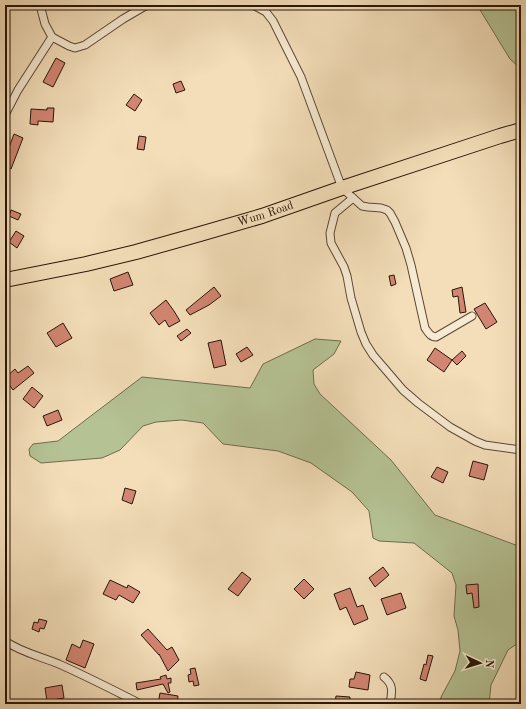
<svg xmlns="http://www.w3.org/2000/svg" width="526" height="709" font-family="'Old Standard TT',serif">
	<style>
		.green { fill: #b5c294; stroke: #6f6c4e }
		.building { fill: #d28572; stroke: #291507 }
		.lines { fill: none; stroke-linecap: round; stroke-linejoin: round }
		.street-casing { stroke: #5c4734; stroke-width: 9 }
		.highway-casing { stroke: #291507; stroke-width: 16 }
		.street { stroke: #f7ead2; stroke-width: 7 }
		.highway { stroke: #f3deb9; stroke-width: 14 }
		.labels { text-anchor: middle; dominant-baseline: central; stroke-width: 3; stroke-linejoin: round; paint-order: stroke }
		.street-label { font-size: 12px; fill: #291507; stroke: #f7ead2 }
	</style>
	<rect width="100%" height="100%" fill="#f3deb9"/>
	<filter id="stains"><feTurbulence type="fractalNoise" baseFrequency=".005" numOctaves="4"/><feColorMatrix values="0 0 0 0 .2 0 0 0 0 .09 0 0 0 0 .02 0 0 0 .5 -.17"/></filter>
	<radialGradient id="worn" r=".72"><stop offset=".6" stop-color="#630" stop-opacity="0"/><stop offset="1" stop-color="#630" stop-opacity=".3"/></radialGradient>
	<!-- green -->
	<g class="green">
		<polygon points="477,5 521,5 521,69 510,59"/>
		<polygon points="315,339 341,341 334,354 313,370 314,384 320,394 391,460 435,515 521,547 521,641 508,650 491,685 489,704 440,704 441,697 455,671 460,651 458,630 454,616 456,585 452,573 414,543 379,541 373,538 369,511 352,492 311,463 278,451 223,444 203,423 182,420 156,422 143,426 120,450 102,458 41,463 30,456 29,449 33,444 58,441 142,377 250,388 263,364"/>
	</g>
	<!-- building -->
	<g class="building">
		<polygon points="56,58 65,63 53,87 43,82"/>
		<polygon points="181,81 185,90 176,93 173,84"/>
		<polygon points="134,94 142,100 135,111 126,105"/>
		<polygon points="47,108 54,108 53,122 38,121 38,125 30,124 31,109 47,110"/>
		<polygon points="14,134 23,138 11,169 5,166 5,158"/>
		<polygon points="139,136 146,137 144,150 137,149"/>
		<polygon points="11,210 21,214 18,220 9,216"/>
		<polygon points="16,231 24,236 17,248 9,242"/>
		<polygon points="128,272 133,285 114,291 110,279"/>
		<polygon points="394,275 396,284 391,286 389,276"/>
		<polygon points="214,287 221,296 209,305 190,315 186,310"/>
		<polygon points="462,287 466,312 460,313 458,296 453,297 452,290"/>
		<polygon points="166,300 174,311 180,321 169,327 165,320 159,325 150,313"/>
		<polygon points="485,303 497,322 486,329 474,309"/>
		<polygon points="63,323 72,338 56,347 47,333"/>
		<polygon points="187,329 191,333 181,341 177,336"/>
		<polygon points="221,340 226,365 214,368 208,343"/>
		<polygon points="247,347 253,355 241,362 236,354"/>
		<polygon points="435,348 452,360 444,372 427,360"/>
		<polygon points="462,351 466,356 457,365 452,360"/>
		<polygon points="28,366 34,373 13,390 5,379 5,378 15,369 18,373"/>
		<polygon points="32,387 43,396 34,408 23,399"/>
		<polygon points="58,410 62,420 47,426 43,416"/>
		<polygon points="473,461 488,465 484,480 469,476"/>
		<polygon points="437,467 448,472 443,483 431,477"/>
		<polygon points="125,488 136,491 132,504 122,500"/>
		<polygon points="383,567 389,575 375,587 369,578"/>
		<polygon points="242,572 251,579 238,596 228,589"/>
		<polygon points="304,579 314,589 304,599 294,589"/>
		<polygon points="110,580 127,588 128,585 140,592 133,603 119,595 116,600 103,594"/>
		<polygon points="478,584 479,607 474,608 472,593 467,594 466,585"/>
		<polygon points="350,588 357,607 363,605 368,619 354,625 346,607 340,610 334,594"/>
		<polygon points="401,593 406,608 387,615 381,599"/>
		<polygon points="39,619 47,621 44,629 40,628 39,632 32,629 34,622 38,623"/>
		<polygon points="148,629 167,650 172,647 179,660 168,671 159,654 159,655 141,635"/>
		<polygon points="83,640 94,644 85,668 66,660 72,644 80,648"/>
		<polygon points="428,655 433,656 426,681 420,679 424,664 426,665"/>
		<polygon points="195,668 199,685 194,686 193,681 189,682 188,675 191,674 190,669"/>
		<polygon points="356,672 370,675 368,690 349,687 350,679 354,679"/>
		<polygon points="166,675 167,679 171,678 171,683 168,683 170,692 168,693 163,684 137,690 136,683 161,679 160,677"/>
		<polygon points="62,685 64,698 47,701 45,688"/>
		<polygon points="160,693 178,696 177,704 158,704"/>
		<polygon points="336,696 350,697 350,704 335,704"/>
	</g>
	<g class="lines">
		<!-- street casing -->
		<g class="street-casing">
			<g id="street">
				<polyline points="40,5 45,24 52,37 69,46 75,48 85,45 123,19 147,5"/>
				<path d="M253 5 266 12 273 21 301 77 342 188 362 206 368 207 381 208 387 210 390 213 395 222 406 248 411 265 425 328C428 332 430 337 436 337L472 316"/>
				<polyline points="5,115 18,90 52,37"/>
				<polyline points="353,198 335,213 330,233 331,243 344,267 347,276 351,298 361,332 366,344 373,355 403,390 418,403 450,427 475,441 485,445 521,450"/>
				<path d="M5 641C22 653 43 657 61 665 88 677 115 691 141 704"/>
				<path d="M384 677C394 685 392 692 390 704"/>
			</g>
		</g>
		<!-- highway casing -->
		<g class="highway-casing">
			<g id="highway">
				<path id="s1" d="M5 280 86 264 136 252 200 234 262 216 342 188 500 136 521 130"/>
			</g>
		</g>
		<!-- street -->
		<use href="#street" class="street"/>
		<!-- highway -->
		<use href="#highway" class="highway"/>
	</g>
	<g class="labels">
		<!-- street labels -->
		<g class="street-label">
			<text stroke="none"><textPath href="#s1" startOffset="269">Wum Road</textPath></text>
		</g>
	</g>
	<!-- margin -->
	<rect width="526" height="709" fill="none" stroke="#f3deb9" stroke-width="20"/>
	<rect x="6" y="6" width="514" height="697" fill="none" stroke="#291507" stroke-width="2"/>
	<rect x="10" y="10" width="506" height="689" fill="none" stroke="#291507"/>
	<!-- north arrow -->
	<g transform="translate(480 663) rotate(94)" stroke="#f7ead2" stroke-width="3" paint-order="stroke">
	<path d="M0-3L7 15L0 10L-7 15Z" fill="#291507"/>
	<text y="-6" font-size="11" font-weight="bold" text-anchor="middle" fill="#291507">N</text>
	</g>
	<rect width="100%" height="100%" filter="url(#stains)"/>
	<rect width="100%" height="100%" fill="url(#worn)"/>
</svg>
